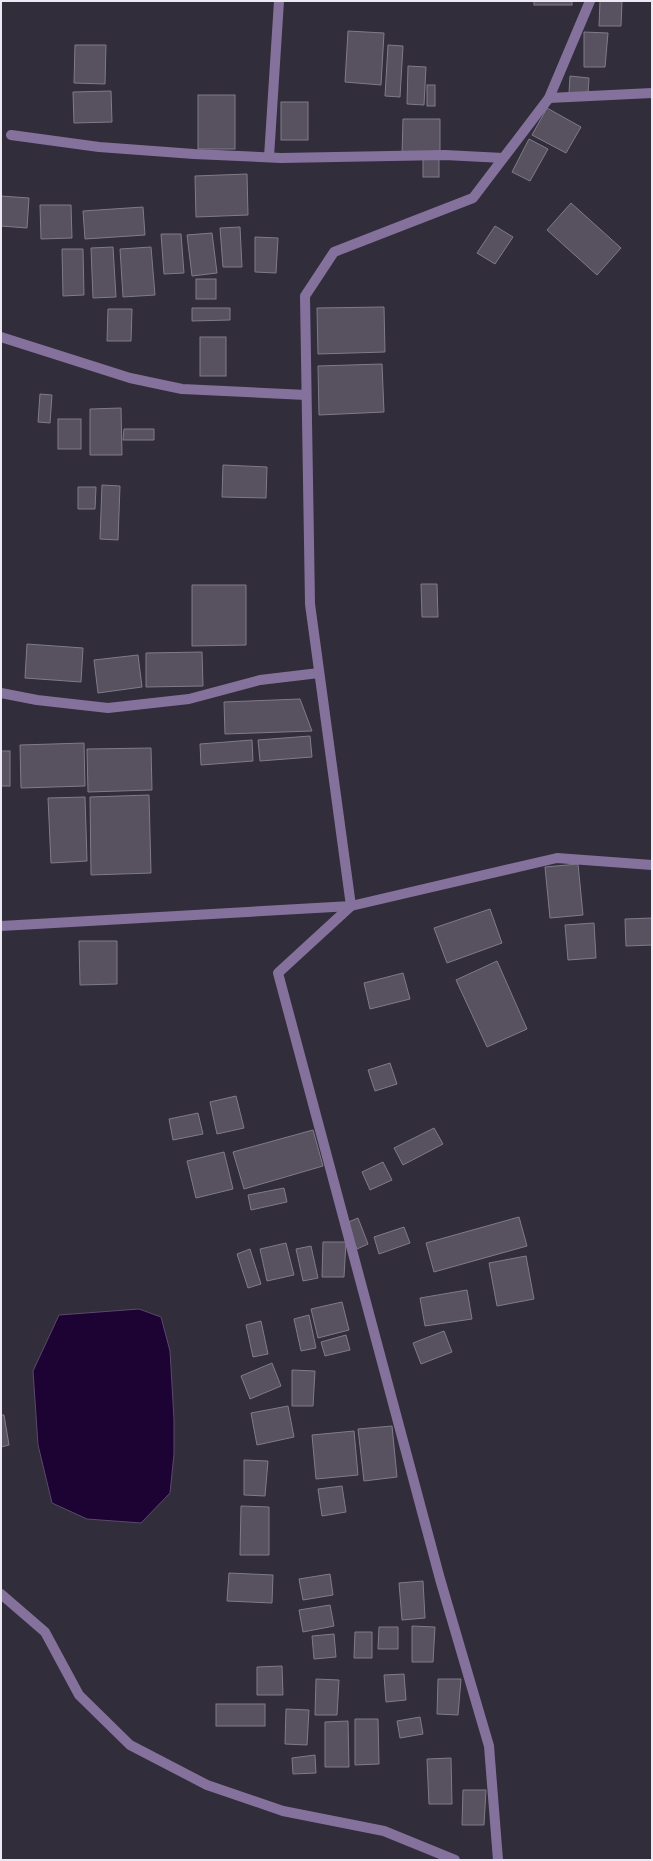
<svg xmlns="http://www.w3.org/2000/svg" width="653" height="1861" font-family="Figtree,sans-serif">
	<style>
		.water { fill: #1d0333; stroke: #5b486c }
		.building { fill: #575160; stroke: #807a8a }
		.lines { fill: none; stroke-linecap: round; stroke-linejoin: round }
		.minor { stroke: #84729d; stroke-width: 10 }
	</style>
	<rect width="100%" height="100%" fill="#322d3a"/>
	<!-- water -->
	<polygon class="water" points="139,1309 161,1317 170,1351 174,1419 174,1454 170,1493 141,1523 87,1519 52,1503 38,1445 33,1371 59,1315"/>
	<!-- building -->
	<g class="building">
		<rect x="534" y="1" width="38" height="4"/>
		<polygon points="600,1 622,1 621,26 599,26"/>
		<polygon points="348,31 384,33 381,85 345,82"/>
		<polygon points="584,32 608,33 605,67 584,67"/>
		<polygon points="75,45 106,45 105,84 74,83"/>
		<polygon points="388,45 403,46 400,97 385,96"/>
		<polygon points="408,66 426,67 424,105 407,104"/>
		<polygon points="570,76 589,78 588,94 569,93"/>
		<rect x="427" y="85" width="8" height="21"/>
		<polygon points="111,91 112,122 74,123 73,92"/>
		<rect x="198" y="95" width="37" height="54"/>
		<rect x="281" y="102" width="27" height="38"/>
		<polygon points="547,108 581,127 566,153 532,135"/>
		<polygon points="403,119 440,119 440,155 402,154"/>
		<polygon points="529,139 548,149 530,181 512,172"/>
		<rect x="423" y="158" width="16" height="19"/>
		<polygon points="247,174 248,215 196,217 195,176"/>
		<polygon points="1,196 29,198 27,228 1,226"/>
		<polygon points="571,203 621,248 597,275 547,230"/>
		<polygon points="40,205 71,205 72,238 41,239"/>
		<polygon points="143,207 145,235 85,239 83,211"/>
		<polygon points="495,226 513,237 495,264 477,253"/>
		<polygon points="240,227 242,267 223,267 220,228"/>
		<polygon points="212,233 217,273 192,276 187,235"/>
		<polygon points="161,234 181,234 184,273 164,274"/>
		<polygon points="255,237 278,238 276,273 255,272"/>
		<polygon points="113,247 116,297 93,298 91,248"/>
		<polygon points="151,247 155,295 123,297 120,249"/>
		<polygon points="62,249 83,249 84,295 63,296"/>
		<rect x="196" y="279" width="20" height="20"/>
		<polygon points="384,307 385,352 318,354 317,308"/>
		<polygon points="192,308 230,308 230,320 192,321"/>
		<polygon points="108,309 132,309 131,341 107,341"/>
		<rect x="200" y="337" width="26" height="39"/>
		<polygon points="382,364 384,412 319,415 318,366"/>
		<polygon points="40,394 52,395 50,423 38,422"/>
		<polygon points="121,408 122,455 90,455 90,409"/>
		<rect x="58" y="419" width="23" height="30"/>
		<polygon points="124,429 154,429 154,440 123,440"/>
		<polygon points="223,465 267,467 266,498 222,497"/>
		<polygon points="102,485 120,486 118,540 100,539"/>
		<polygon points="78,487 96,487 95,509 78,509"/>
		<polygon points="421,584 437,584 438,617 422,617"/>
		<polygon points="192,585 246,585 246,645 192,646"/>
		<polygon points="27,644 83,648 81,682 25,678"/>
		<polygon points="202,652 203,686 146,687 146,653"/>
		<polygon points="138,655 142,687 98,693 94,660"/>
		<polygon points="300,699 312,731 225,734 224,702"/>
		<polygon points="310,736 312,757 260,761 258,740"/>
		<polygon points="252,740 253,761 201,765 200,744"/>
		<polygon points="84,743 85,786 21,788 20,745"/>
		<polygon points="151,748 152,790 88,792 87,749"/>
		<rect x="1" y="751" width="9" height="35"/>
		<polygon points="149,795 151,873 91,875 90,797"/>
		<polygon points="85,797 87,861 51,863 48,798"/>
		<polygon points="578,864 583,915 550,918 545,867"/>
		<polygon points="490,909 502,943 447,963 434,928"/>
		<polygon points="652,918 652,945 626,946 625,919"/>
		<polygon points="594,923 596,958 568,960 565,925"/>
		<polygon points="79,941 117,941 117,984 80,985"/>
		<polygon points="497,961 527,1029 487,1047 456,980"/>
		<polygon points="403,973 410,999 370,1009 364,983"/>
		<polygon points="390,1063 397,1084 375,1091 368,1070"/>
		<polygon points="236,1096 244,1128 217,1134 210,1102"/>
		<polygon points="198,1113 203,1134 173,1140 169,1119"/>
		<polygon points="434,1128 443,1144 403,1165 394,1148"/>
		<polygon points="313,1130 323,1166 244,1189 233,1152"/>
		<polygon points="224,1152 233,1189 196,1198 187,1161"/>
		<polygon points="383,1162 392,1180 370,1190 362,1172"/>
		<polygon points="284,1188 287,1202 251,1210 248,1195"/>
		<polygon points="519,1217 527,1246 434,1272 426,1243"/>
		<polygon points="358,1218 368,1244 357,1249 346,1223"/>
		<polygon points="404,1227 410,1243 379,1254 374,1237"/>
		<polygon points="323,1242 346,1242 344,1277 322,1277"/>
		<polygon points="286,1243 294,1275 267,1281 260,1249"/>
		<polygon points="311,1246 318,1278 303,1281 296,1249"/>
		<polygon points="250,1249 261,1284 248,1288 237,1254"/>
		<polygon points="526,1256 534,1299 497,1306 489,1263"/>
		<polygon points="467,1290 472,1319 425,1326 420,1298"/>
		<polygon points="342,1302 349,1330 318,1338 311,1309"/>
		<polygon points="309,1315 316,1348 301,1351 294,1319"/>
		<polygon points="261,1321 268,1354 253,1357 246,1325"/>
		<polygon points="444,1331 452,1352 421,1364 413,1343"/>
		<polygon points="346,1335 350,1350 325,1356 321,1342"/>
		<polygon points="272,1363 281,1386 250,1399 241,1376"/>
		<polygon points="292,1370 315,1371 313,1406 292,1406"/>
		<polygon points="288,1406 294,1437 257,1445 251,1413"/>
		<polygon points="1,1415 4,1415 9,1445 1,1447"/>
		<polygon points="392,1426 397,1477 364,1481 358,1429"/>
		<polygon points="354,1431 358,1475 316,1479 312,1435"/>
		<polygon points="244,1460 268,1461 265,1496 244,1495"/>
		<polygon points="342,1486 346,1512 322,1516 318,1489"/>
		<polygon points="241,1506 269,1507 269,1555 240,1555"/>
		<polygon points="229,1573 273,1575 272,1603 227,1601"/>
		<polygon points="330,1574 333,1595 303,1600 299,1579"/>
		<polygon points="423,1581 425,1618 402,1620 399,1583"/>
		<polygon points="330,1605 334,1626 303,1632 299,1610"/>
		<polygon points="412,1626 435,1627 433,1662 412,1662"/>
		<polygon points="379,1627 398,1627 398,1649 378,1649"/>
		<polygon points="355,1632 372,1632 372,1658 354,1658"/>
		<polygon points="334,1634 336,1657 314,1659 312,1636"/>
		<polygon points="282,1666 283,1695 257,1695 257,1667"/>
		<polygon points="404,1674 406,1700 386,1702 384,1675"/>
		<polygon points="316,1679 339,1680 337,1715 315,1715"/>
		<polygon points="438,1679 461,1679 458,1715 437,1714"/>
		<rect x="216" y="1704" width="49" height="22"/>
		<polygon points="286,1709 309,1710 307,1745 285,1744"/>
		<polygon points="420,1717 423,1734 400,1738 397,1721"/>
		<polygon points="355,1719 378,1719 379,1764 355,1765"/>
		<polygon points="348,1721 349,1767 325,1767 325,1722"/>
		<polygon points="315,1755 316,1773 293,1774 292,1758"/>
		<polygon points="451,1758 452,1804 429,1804 427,1759"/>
		<polygon points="463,1790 486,1790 484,1825 462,1825"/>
	</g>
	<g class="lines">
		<!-- minor -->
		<g class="minor">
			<polyline points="549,98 652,93"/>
			<polyline points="11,135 99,147 194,154 281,158 445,155 503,158"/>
			<polyline points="269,157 279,1"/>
			<polyline points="1,337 130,378 182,389 306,395"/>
			<polyline points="1,693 37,700 108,708 189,699 260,680 319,673"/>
			<polyline points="1,926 351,906 310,604 305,296 334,252 473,198 549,98 590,1"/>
			<polyline points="1,1594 45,1632 79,1695 130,1745 207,1785 283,1811 384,1831 455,1860"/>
			<polyline points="498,1860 489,1746 440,1579 278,973 351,906 557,858 652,865"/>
		</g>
	</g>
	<!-- border -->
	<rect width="653" height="1861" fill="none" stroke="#ede9f2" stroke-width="4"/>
</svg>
